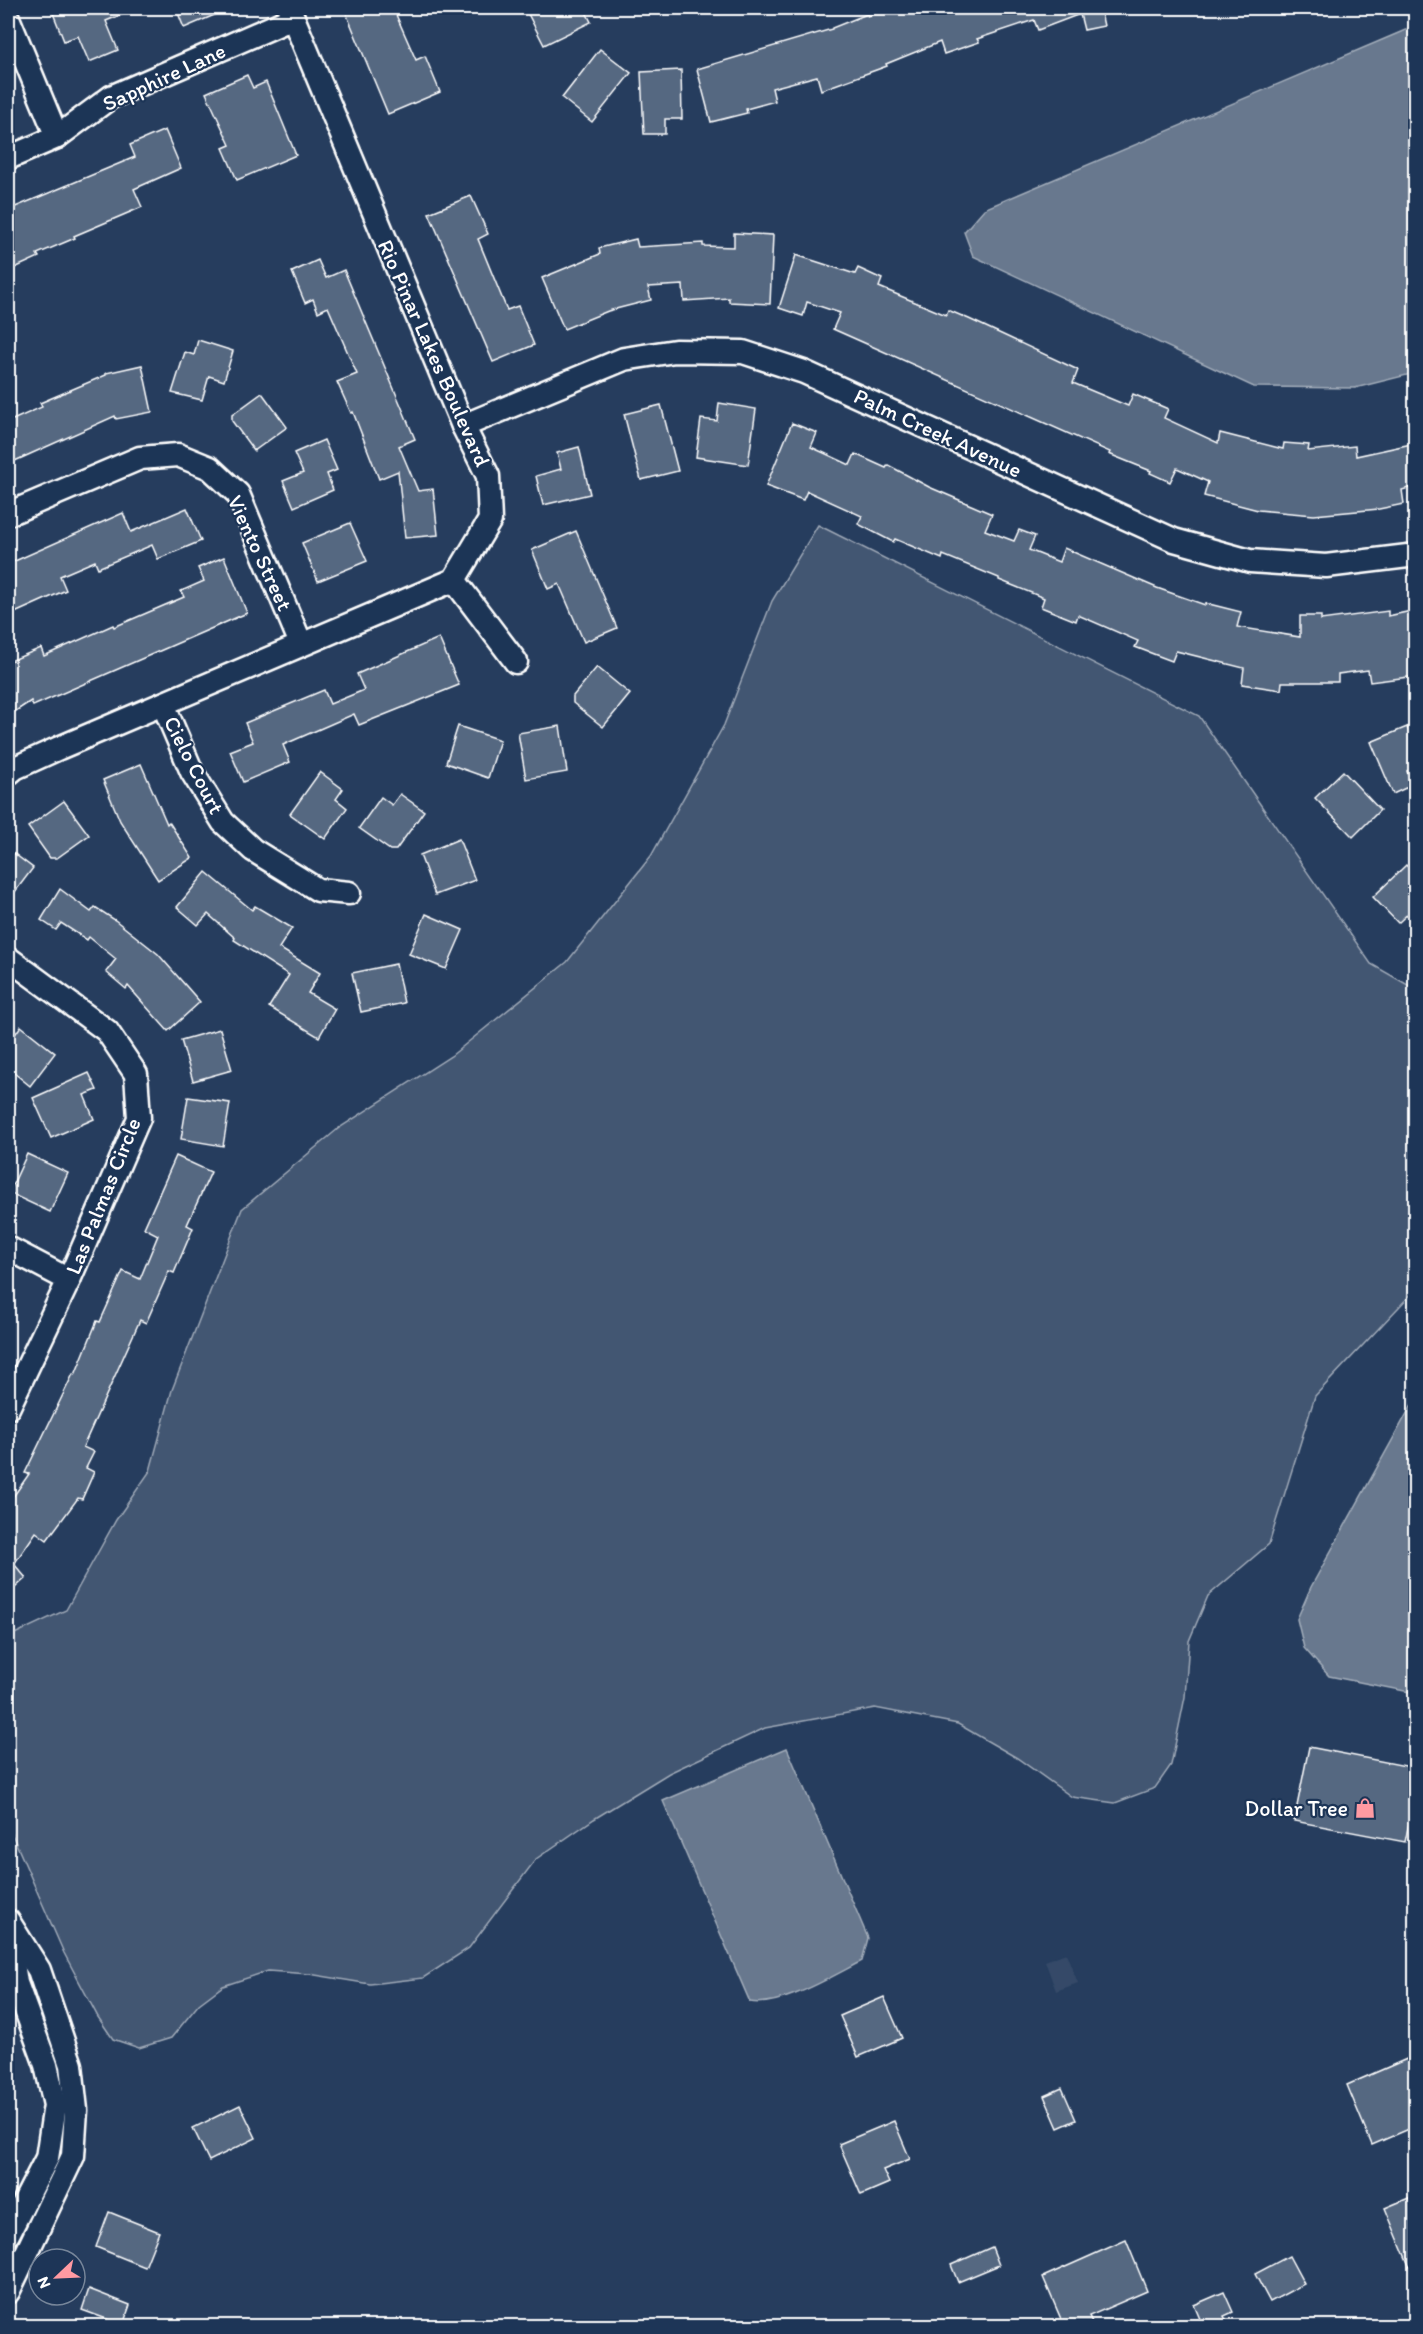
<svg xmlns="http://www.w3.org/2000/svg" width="1423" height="2334" font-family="Itim,sans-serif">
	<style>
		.built { fill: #344a68 }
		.green { fill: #425672; stroke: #a0aab8; stroke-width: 1.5 }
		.water { fill: #67788e; stroke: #a4aebb; stroke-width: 1.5 }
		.building { fill: #556781; stroke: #fff; stroke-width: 1.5 }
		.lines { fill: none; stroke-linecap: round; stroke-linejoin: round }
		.street-casing { stroke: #fff; stroke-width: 27 }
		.street { stroke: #1d3557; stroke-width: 22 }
		.labels { text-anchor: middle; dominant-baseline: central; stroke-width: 4.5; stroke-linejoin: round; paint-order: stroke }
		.street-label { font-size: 22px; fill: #fff; stroke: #1d3557 }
		.poi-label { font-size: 22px; fill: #fff; stroke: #1d3557; text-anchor: end }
	</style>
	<rect width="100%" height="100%" fill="#263d5e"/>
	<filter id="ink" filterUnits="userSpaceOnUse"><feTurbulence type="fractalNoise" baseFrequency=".0167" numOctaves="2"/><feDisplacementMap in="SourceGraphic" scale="12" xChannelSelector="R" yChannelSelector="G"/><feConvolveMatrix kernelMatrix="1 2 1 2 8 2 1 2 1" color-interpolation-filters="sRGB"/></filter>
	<g filter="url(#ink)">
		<!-- built -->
		<polygon class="built" points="1066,1953 1078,1983 1056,1991 1045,1961"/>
		<!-- green -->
		<polygon class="green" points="818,525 1199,716 1371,964 1415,989 1415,1290 1315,1396 1269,1544 1208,1596 1189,1641 1185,1697 1171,1765 1155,1788 1115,1803 1072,1797 1017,1758 958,1724 875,1708 765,1728 669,1773 594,1819 536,1859 469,1948 423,1978 370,1984 309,1974 268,1971 223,1986 199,2004 171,2038 139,2048 113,2039 98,2017 64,1953 8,1825 8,1637 66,1610 116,1520 150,1471 172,1390 242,1209 339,1128 451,1056 567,962 651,856 724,725 772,601"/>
		<!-- water -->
		<g class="water">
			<polygon points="1415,26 1415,373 1355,388 1254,387 973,256 964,232 984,209"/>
			<polygon points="1415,1399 1416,1693 1415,1693 1329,1676 1304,1648 1297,1619 1311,1587"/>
			<path d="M787 1748 868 1938 862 1961C834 1975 781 2008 750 2002L663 1801Z"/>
		</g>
		<!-- building -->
		<g class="building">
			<polygon points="51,8 138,8 106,21 118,50 89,62 78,36 64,41"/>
			<polygon points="176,8 231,8 184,28"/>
			<polygon points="344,8 393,8 416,60 425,56 440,92 388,114"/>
			<polygon points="525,8 584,8 591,22 544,45"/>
			<polygon points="889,8 1100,8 1104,26 1084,30 1080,14 1038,30 1034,20 977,39 979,42 944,54 940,42 886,64 887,66 821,90 817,76 772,88 775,101 746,109 747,113 711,122 697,69 832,29 832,28 867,14 868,16"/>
			<polygon points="600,49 631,73 592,122 562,98"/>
			<polygon points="681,70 682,119 665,119 665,134 644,134 641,72"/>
			<polygon points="247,75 253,88 266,82 296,155 237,180 223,148 230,145 206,93"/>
			<polygon points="165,130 181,168 134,189 142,207 74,236 75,238 37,254 39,257 8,271 8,210 135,157 130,145"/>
			<polygon points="471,196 488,234 478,239 507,310 518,306 534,345 493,362 429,213"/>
			<polygon points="734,233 773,235 770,304 729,302 729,298 684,301 683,285 648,287 651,300 608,311 564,329 542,278 600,254 599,248 636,239 638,247 703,243 703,246 734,247"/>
			<polygon points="796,255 855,274 858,268 882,279 879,287 946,315 948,310 969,319 1078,370 1073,383 1128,406 1133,394 1168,409 1164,418 1218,443 1220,433 1283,449 1284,443 1309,445 1308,451 1355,446 1356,456 1416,443 1416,486 1402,490 1404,504 1379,509 1314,515 1258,510 1204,496 1208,482 1177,468 1170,482 1150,473 1151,471 1109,454 1110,452 833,329 840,313 807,302 803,316 779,308"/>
			<polygon points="318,260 326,278 344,270 415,439 399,446 418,491 433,489 438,535 405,538 398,471 379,479 353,412 351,413 337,382 357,374 328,307 318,312 313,299 305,303 292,272"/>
			<polygon points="198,340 233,351 224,381 209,376 202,400 172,393 185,352 194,355"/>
			<polygon points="142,365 152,412 116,419 115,416 8,464 8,422 42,407 40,403 106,375 106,373"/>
			<polygon points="262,393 287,427 254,451 232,421 232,415"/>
			<polygon points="719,403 756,409 748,465 696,457 701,419 717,421"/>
			<polygon points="661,405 678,471 641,480 624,414"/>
			<polygon points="792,423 817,433 811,447 822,452 850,465 855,454 886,468 888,465 929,487 992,514 985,530 1014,541 1019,530 1035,536 1029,550 1059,562 1064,548 1157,588 1205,605 1205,603 1241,612 1237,627 1300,637 1300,616 1321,616 1321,620 1388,611 1388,616 1416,610 1416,676 1370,682 1368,670 1338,674 1338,682 1282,682 1281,690 1242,684 1244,668 1176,651 1172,661 1135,647 1138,641 1078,615 1076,621 1041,607 1044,598 999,580 999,578 943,555 942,559 895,539 893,542 858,524 862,516 807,491 803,500 766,486"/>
			<polygon points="324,440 337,470 327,474 333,490 294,507 283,481 303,473 294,453"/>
			<polygon points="579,447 590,494 543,505 536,476 561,469 557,453"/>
			<polygon points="187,508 201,541 158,559 152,545 98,568 95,561 60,576 66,590 8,616 8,564 123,513 131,532"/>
			<polygon points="350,523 367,561 318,581 302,543"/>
			<polygon points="576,531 617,628 584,642 559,584 548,589 532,550"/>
			<polygon points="224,557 247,613 33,706 31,701 8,716 8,662 41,648 44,656 113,625 114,627 184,597 181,591 204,581 198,568"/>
			<polygon points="439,638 459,685 359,725 354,714 283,745 290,762 243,782 230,751 253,742 245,723 324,690 330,704 364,690 357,674"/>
			<polygon points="597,667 630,694 603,727 573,703 573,696"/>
			<polygon points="458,726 500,740 488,778 446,763"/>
			<polygon points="560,726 567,772 526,779 518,733"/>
			<polygon points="1407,727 1416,747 1416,767 1407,771 1412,785 1393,794 1371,742"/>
			<polygon points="141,764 167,824 169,822 192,858 158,880 120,821 103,780"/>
			<polygon points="1343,771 1380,810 1353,837 1315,798"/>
			<polygon points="320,772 343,789 336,799 347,808 325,839 290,814"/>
			<polygon points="400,794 424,811 396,850 390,850 359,828 381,797 392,805"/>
			<polygon points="64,801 89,835 57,858 50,858 28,827"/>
			<polygon points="459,839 475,880 435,895 420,855"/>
			<polygon points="8,849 33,868 8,901"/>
			<polygon points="1406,865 1416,875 1416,906 1398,923 1373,897"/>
			<polygon points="206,872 252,910 255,906 292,928 279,948 320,973 308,993 335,1009 319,1037 269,1007 289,975 234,940 235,938 208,914 198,925 177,907"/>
			<polygon points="60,889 91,912 95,907 115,920 158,954 200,1002 168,1031 128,986 126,989 106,972 116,959 89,937 87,940 61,923 56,930 41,920"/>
			<polygon points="426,914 463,930 446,969 409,954"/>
			<polygon points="396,964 404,1003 361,1012 352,973"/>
			<polygon points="21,1026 55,1053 30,1086 8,1068 8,1044"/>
			<polygon points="220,1029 232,1070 193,1081 181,1040"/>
			<polygon points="89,1073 97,1090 84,1095 94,1119 51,1138 33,1098"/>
			<polygon points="188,1097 230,1103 223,1146 181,1139"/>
			<polygon points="27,1154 68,1173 50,1212 9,1193"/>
			<polygon points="176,1156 211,1172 187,1225 193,1228 174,1273 169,1271 146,1323 140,1320 83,1447 94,1452 86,1468 94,1472 82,1499 78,1498 47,1540 36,1532 14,1564 26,1578 8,1594 8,1504 29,1474 25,1473 73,1374 75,1375 97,1321 100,1322 123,1271 140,1279 158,1235 144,1228"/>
			<polygon points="1309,1747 1416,1768 1416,1790 1405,1842 1294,1821"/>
			<polygon points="884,1997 902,2038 858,2057 840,2016"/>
			<polygon points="1416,2055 1416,2126 1372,2145 1347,2085"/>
			<polygon points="1062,2088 1076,2120 1058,2128 1044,2096"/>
			<polygon points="240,2105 256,2138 209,2161 193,2128"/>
			<polygon points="894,2121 910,2159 883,2170 889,2183 861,2195 839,2144"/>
			<polygon points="1416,2195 1416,2280 1415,2280 1385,2208"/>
			<polygon points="109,2212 159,2232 145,2267 96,2247"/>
			<polygon points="1126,2240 1147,2291 1089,2316 1094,2326 1064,2326 1043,2277"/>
			<polygon points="992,2247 999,2265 958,2282 951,2265"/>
			<polygon points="1289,2256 1304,2284 1270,2302 1255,2274"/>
			<polygon points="89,2289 130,2305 123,2325 82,2310"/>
			<polygon points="1224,2292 1233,2312 1224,2316 1229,2326 1203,2326 1194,2305"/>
		</g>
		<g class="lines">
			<!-- street casing -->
			<g class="street-casing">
				<g id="street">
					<polyline points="8,18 57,137"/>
					<polyline points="8,158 57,137 111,97 293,18"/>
					<polyline points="463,426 624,359 675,351 743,352 804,372 1174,540 1250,561 1326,566 1416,555"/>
					<polyline points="8,514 140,458 178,455 210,468 238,494 301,644"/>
					<polyline points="454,580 516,662"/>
					<polyline points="163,704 192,772 223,822 253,850 318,890 349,893"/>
					<polyline points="8,774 15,768 59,748 454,580 490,520 488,476 463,426 289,8"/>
					<polyline points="8,958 107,1031 136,1074 139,1118 69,1280 8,1408"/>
					<polyline points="8,1248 69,1280"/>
					<polyline points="8,1921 39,1970 71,2065 76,2110 73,2156 8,2292"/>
					<polyline points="8,1929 16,1983 46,2065 55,2105 47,2158 8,2234"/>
				</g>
			</g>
			<!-- street -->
			<use href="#street" class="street"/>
		</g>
	</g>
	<!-- icons -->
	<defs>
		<g id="shop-bare" transform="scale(1.62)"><path d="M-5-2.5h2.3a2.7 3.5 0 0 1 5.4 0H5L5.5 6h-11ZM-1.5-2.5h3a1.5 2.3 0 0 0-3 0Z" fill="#ff9aa2" stroke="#1d3557" stroke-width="2.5" paint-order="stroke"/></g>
	</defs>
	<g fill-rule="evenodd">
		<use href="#shop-bare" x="1365" y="1808"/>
	</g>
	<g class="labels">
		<!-- street labels -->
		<g class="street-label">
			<text transform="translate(164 77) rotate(-25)">Sapphire Lane</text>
			<text transform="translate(434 353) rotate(66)">Rio Pinar Lakes Boulevard</text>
			<text transform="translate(938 433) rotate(25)">Palm Creek Avenue</text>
			<text transform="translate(260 553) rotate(65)">Viento Street</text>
			<text transform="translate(194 765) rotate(63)">Cielo Court</text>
			<text transform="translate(103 1196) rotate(-68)">Las Palmas Circle</text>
		</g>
		<!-- poi labels -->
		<g class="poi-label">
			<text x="1348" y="1808">Dollar Tree</text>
		</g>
	</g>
	<!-- margin -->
	<rect width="1423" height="2334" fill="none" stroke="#1d3557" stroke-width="30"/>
	<rect x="15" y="15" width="1393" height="2304" fill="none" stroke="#fff" stroke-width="2" filter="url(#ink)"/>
	<!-- north arrow -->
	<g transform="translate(57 2277) rotate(247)"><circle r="28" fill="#1d3557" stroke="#77869a" stroke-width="1.5"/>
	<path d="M0-4.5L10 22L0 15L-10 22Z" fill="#ff9aa2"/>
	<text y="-9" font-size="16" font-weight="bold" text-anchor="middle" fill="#ffffff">N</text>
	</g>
</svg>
